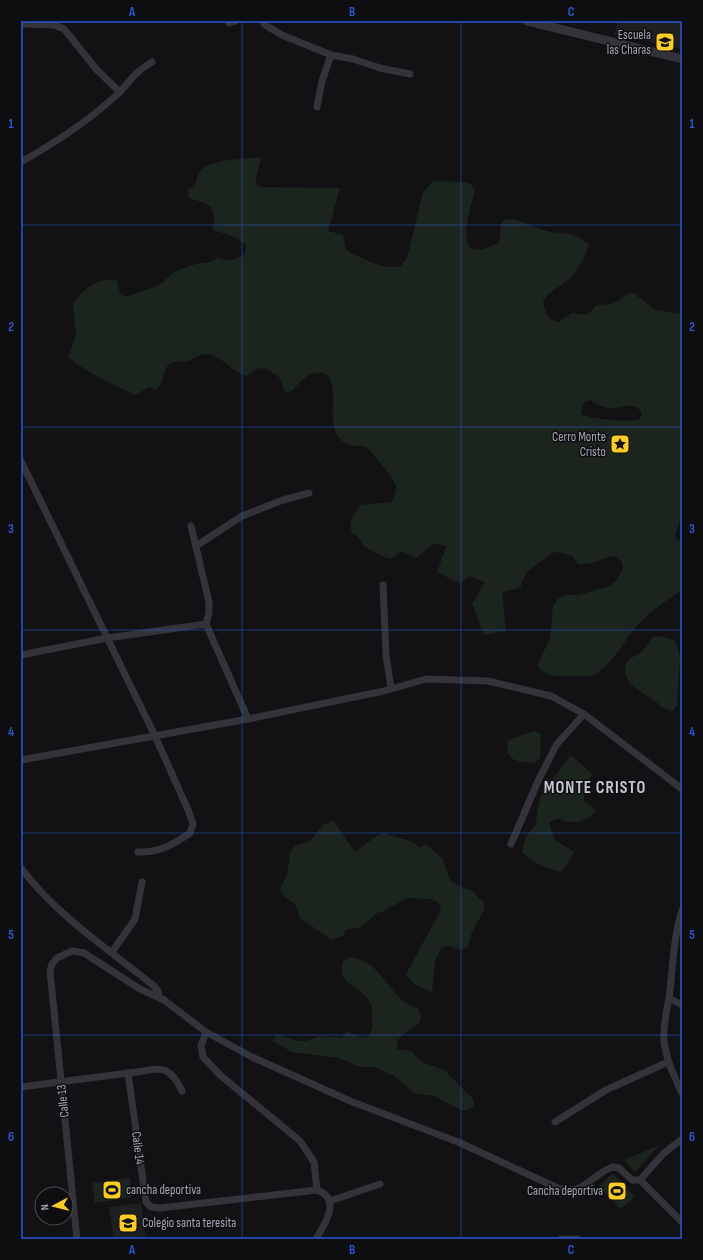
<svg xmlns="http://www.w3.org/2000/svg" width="703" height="1260" font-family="'Sofia Sans Condensed',sans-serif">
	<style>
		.built { fill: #1f1e21 }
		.green { fill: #1c241e; fill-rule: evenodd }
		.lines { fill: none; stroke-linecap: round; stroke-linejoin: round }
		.minor { stroke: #333339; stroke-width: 7 }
		.tertiary { stroke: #333339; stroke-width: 9 }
		.grid { fill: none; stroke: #2a57d4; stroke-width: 1; stroke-opacity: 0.55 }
		.labels { text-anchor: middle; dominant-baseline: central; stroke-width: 3; stroke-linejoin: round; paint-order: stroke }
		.poi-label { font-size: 13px; fill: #a3a6b5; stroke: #0e0d0f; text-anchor: end }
		.street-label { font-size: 13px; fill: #a3a6b5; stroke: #0e0d0f }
		.district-label { font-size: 17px; font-weight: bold; letter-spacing: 1px; fill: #c4c6d1; stroke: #0e0d0f }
		.neatline { fill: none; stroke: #2a57d4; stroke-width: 1.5 }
		.grid-label { font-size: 13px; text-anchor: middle; font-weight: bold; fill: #2a57d4 }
	</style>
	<rect width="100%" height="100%" fill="#121214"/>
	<!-- built -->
	<g class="built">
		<polygon points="618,21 682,21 682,49 614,34"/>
		<polygon points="141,1203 146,1239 114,1239 109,1207"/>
	</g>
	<!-- green -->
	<g class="green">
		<path d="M261 157 255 184 262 187 340 188 328 231 343 235 346 250C363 258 382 271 401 266L407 258 423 192 434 181 464 182 471 184 475 191C472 202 453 257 483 249 485 248 494 245 497 244 505 237 494 221 509 219 517 218 535 228 543 230 554 234 565 232 576 236 581 238 585 242 589 245 584 257 579 269 570 278 561 286 550 291 543 301 545 312 547 320 559 322L572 313 587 315 597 305 612 304 632 292 656 310 682 314V515L675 535 677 540 682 541V590C666 600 649 612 636 627 623 642 614 662 597 673 588 679 580 675 570 676 557 676 546 677 537 666L550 638 553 606 558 599 564 595H579L609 586 615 582 623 569 622 562 616 556C602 557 595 565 578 564L573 557 559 552 552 553 528 571 524 577 520 588 502 592 506 631 484 635 472 604 485 582 469 576 460 584 437 572 446 547C429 538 428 552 415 558L402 551 390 559C381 556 370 551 363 544 359 539 358 536 352 533 348 520 354 515 361 505L392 502C394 497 396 491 396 486 395 479 372 452 366 447 359 446 351 447 345 443 328 433 334 407 333 390 333 385 330 380 328 375 313 367 302 380 292 391L285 392 279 377 267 369 259 368 247 376C225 369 213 341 190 361 185 362 179 361 174 362 162 364 166 381 156 390L149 387 136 395C112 384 88 374 68 357L76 335 73 304C83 289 98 277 117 280L120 294 126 297 159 285 176 271 196 264 210 262 217 258C228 261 236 261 245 254L246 245C233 234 228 235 213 230 217 204 210 205 189 198L188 190 195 186C196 182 197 175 200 171 211 159 245 159 261 157ZM590 400C595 403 602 407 608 408 620 410 636 399 642 414L640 419C626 423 596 419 582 415L581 412 584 402Z"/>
		<path d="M661 636 675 641 680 656 677 705 673 711C662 710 660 704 652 699 641 692 623 683 625 667 627 659 635 656 641 652 645 648 649 642 653 637Z"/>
		<path d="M535 731 541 735 540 758 534 763C518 762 503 761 508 740Z"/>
		<path d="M571 755 592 774 586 786 584 794V801L591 805 595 811C590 819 579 823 569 822 559 821 560 815 549 823L555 840 574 852 562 872C549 870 531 862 522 852L526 836 536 825 537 811 543 789 558 772Z"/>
		<polygon points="333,820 355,852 376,836 384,833 413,842 420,848 426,844 443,859 450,880 462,888 471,890 484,903 484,910 472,932 468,946 462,950 448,946 441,948 435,961 432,992 415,985 406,974 441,910 438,902 431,899 407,898 384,911 377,913 360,928 346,929 343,936 332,940 300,918 295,904 284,896 280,889 287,875 290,852 295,846 310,841 323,825"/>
		<path d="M351 957C387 964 389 1002 418 1008L421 1016 419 1023C409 1032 396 1034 397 1049L411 1051 422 1062 444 1070 473 1099 475 1106 468 1110H461L434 1096 413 1093 396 1077 375 1067H360L339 1058 292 1052 272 1041 276 1034 298 1041H306L320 1036 342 1038 346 1032C354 1033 359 1037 367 1038 373 1031 373 1026 372 1017 372 1012 373 1006 370 1002 360 985 336 985 343 961Z"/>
		<polygon points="660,1145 635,1172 624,1160"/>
		<polygon points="613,1173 635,1197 620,1209 599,1186"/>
		<polygon points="130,1178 132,1197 95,1203 92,1183"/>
	</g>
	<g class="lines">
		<!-- minor -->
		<g class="minor">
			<polyline points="263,21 265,25 282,35 331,55 353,59 380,68 410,74"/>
			<polyline points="229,23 235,21"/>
			<polyline points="24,24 54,25 64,29 97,70 120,92"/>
			<polyline points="317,107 322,81 331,55"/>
			<path d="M21 162C53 144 84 124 112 99 129 85 131 74 152 62"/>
			<path d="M21 461 155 736 189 812 193 824 190 833C174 844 159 853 138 852"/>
			<polyline points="191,526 209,602 209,613 206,624"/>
			<polyline points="196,546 242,516 283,500 309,493"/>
			<polyline points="383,585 386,655 391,688"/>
			<polyline points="21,655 107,638 206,624 248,719"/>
			<polyline points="21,760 248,719 384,691 426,679 488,681 551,696 584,714 682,789"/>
			<polyline points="511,844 538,781 557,744 584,714"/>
			<path d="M21 868C57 916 108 949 154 986L158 991 159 997"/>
			<path d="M682 910C673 939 673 968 669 998 666 1013 663 1026 664 1041 666 1059 674 1076 682 1093"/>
			<polyline points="112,952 135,919 142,882"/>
			<polyline points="669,998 682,1005"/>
			<polyline points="206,1032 201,1046 203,1057 220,1075 300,1141 314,1162 317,1190"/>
			<path d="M128 1073C156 1071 167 1059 182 1091"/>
			<path d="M21 1087 128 1073 146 1202 151 1207 160 1208 317 1190C342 1199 325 1224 316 1239"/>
			<polyline points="555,1122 606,1090 668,1062"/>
			<polyline points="640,1180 682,1222"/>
			<polyline points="640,1180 663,1154 682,1139"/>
			<polyline points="330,1201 380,1184"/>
			<path d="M77 1239 50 971 52 964 57 958 72 951 84 953 140 989 164 1000 206 1032 252 1057 350 1101 458 1142 560 1189C583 1196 593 1173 613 1167L619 1168 632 1180H640"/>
			<polyline points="561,1239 577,1239"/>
		</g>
		<!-- tertiary -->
		<polyline class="tertiary" points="527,21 682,59"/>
	</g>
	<!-- grid -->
	<path class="grid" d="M242 21V1239M461 21V1239M21 225H682M21 427H682M21 630H682M21 833H682M21 1035H682"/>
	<!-- icons -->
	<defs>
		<g id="school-square" transform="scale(1)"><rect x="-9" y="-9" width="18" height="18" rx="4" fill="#fbcc24" stroke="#0e0d0f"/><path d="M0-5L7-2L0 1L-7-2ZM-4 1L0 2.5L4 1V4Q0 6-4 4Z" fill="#111"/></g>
		<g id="sight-square" transform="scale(1)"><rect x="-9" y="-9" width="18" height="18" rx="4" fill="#fbcc24" stroke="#0e0d0f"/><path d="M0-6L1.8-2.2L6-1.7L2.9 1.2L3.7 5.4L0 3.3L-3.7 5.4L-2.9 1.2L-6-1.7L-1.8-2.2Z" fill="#111"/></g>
		<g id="stadium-square" transform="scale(1)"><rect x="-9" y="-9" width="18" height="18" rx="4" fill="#fbcc24" stroke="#0e0d0f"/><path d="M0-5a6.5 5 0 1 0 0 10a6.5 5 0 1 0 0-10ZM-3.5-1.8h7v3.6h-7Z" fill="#111"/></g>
	</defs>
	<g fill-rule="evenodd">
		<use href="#school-square" x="665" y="42"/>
		<use href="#sight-square" x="620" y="444"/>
		<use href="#stadium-square" x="112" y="1190"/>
		<use href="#stadium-square" x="617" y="1191"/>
		<use href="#school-square" x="128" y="1223"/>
	</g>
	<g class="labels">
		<!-- poi labels -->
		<g class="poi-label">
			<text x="651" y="35">Escuela<tspan x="651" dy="15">las Charas</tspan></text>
			<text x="606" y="437">Cerro Monte<tspan x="606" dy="15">Cristo</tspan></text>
			<text x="126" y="1190" text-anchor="start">cancha deportiva</text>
			<text x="603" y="1191">Cancha deportiva</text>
			<text x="142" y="1223" text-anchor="start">Colegio santa teresita</text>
		</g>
		<!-- street labels -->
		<g class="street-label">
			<text transform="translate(63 1101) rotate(-96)">Calle 13</text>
			<text transform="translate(138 1148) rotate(83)">Calle 14</text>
		</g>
		<!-- district labels -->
		<g class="district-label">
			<text x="595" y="788">MONTE CRISTO</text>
		</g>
	</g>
	<!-- border -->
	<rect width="703" height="1260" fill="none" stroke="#0e0d0f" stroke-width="44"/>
	<!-- north arrow -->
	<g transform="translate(54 1206) rotate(263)"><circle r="19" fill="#0e0d0f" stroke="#4a4a51"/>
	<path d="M0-3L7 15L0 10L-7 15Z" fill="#fbcc24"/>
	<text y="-6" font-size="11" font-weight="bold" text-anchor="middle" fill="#a3a6b5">N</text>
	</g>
	<rect x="22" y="22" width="659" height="1216" class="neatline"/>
	<g class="grid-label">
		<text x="132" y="16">A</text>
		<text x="352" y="16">B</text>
		<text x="571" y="16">C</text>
		<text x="11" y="128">1</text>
		<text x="692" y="128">1</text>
		<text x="11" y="331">2</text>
		<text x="692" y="331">2</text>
		<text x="11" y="533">3</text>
		<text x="692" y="533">3</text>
		<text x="11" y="736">4</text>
		<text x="692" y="736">4</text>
		<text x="11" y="939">5</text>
		<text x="692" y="939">5</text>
		<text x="11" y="1141">6</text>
		<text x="692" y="1141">6</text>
		<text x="132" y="1254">A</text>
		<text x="352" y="1254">B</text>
		<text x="571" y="1254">C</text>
	</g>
</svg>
